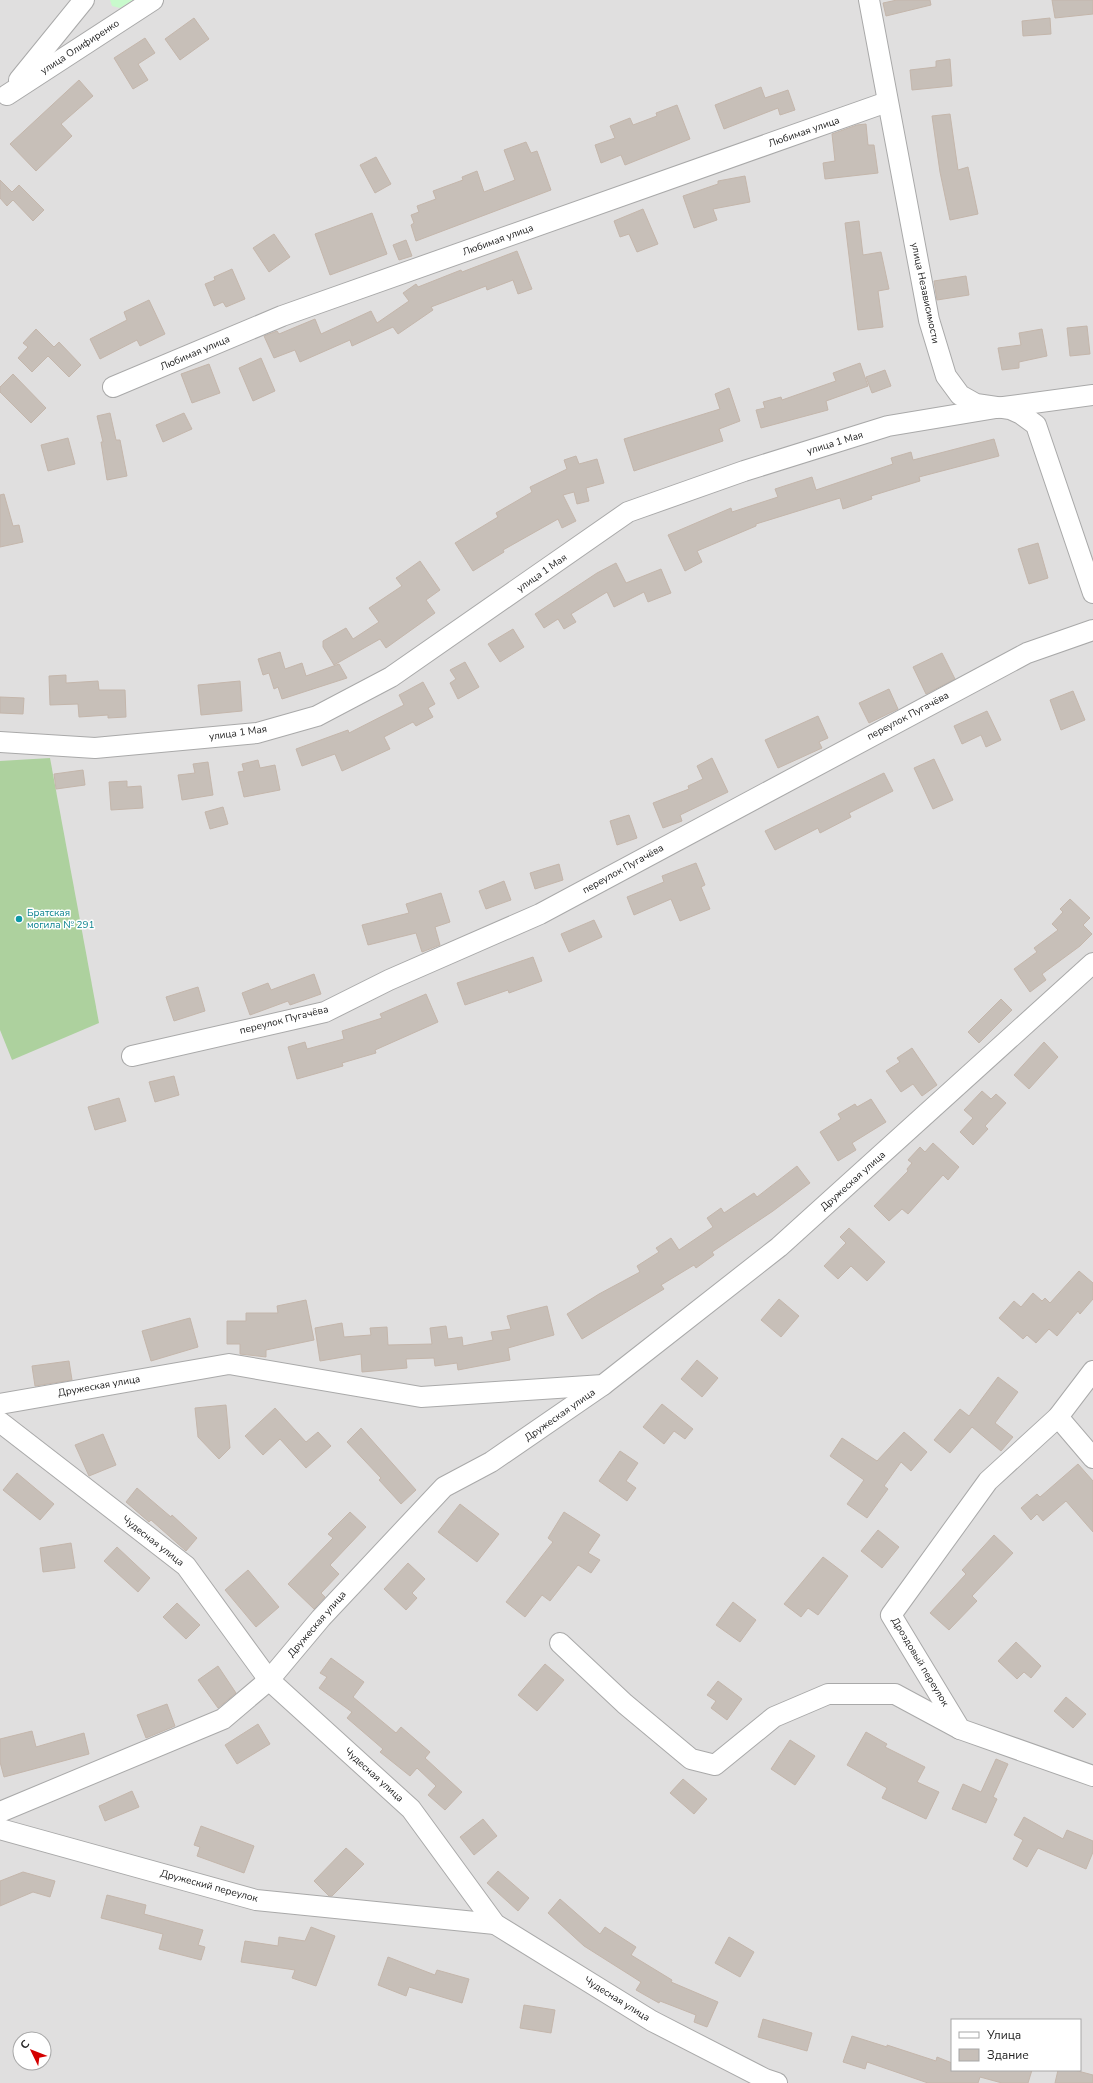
<svg xmlns="http://www.w3.org/2000/svg" width="1093" height="2083" font-family="'Nunito Sans',sans-serif">
	<style>
		.residential { fill: #e0dfdf; fill-rule: evenodd }
		.forest { fill: #add19e }
		.park { fill: #c8facc }
		.building { fill: #c7bfb8; stroke: #c4b6ab }
		.lines { fill: none; stroke-linecap: round; stroke-linejoin: round }
		.minor-casing { stroke: #a9a9a9; stroke-width: 22 }
		.minor { stroke: #fff; stroke-width: 20 }
		.culture-dot { fill: #0f9aa8; stroke: #fff; stroke-width: 1.5 }
		.labels { text-anchor: middle; dominant-baseline: central; stroke-width: 3; stroke-linejoin: round; paint-order: stroke }
		.street-label { font-size: 10px; fill: #222; stroke: #fff }
		.culture-label { font-size: 10px; fill: #0d838f; stroke: #fff; text-anchor: start }
	</style>
	<rect width="100%" height="100%" fill="#f2efe9"/>
	<!-- residential -->
	<path class="residential" d="M0 0H1093V2083H0ZM952 2020H1080V2070H952ZM20 2039H44V2063H20Z"/>
	<!-- forest -->
	<polygon class="forest" points="50,758 99,1023 12,1060 0,1030 0,761"/>
	<!-- park -->
	<polygon class="park" points="110,0 133,0 120,8 112,6"/>
	<!-- building -->
	<g class="building">
		<polygon points="897,0 930,0 931,5 886,16 883,3"/>
		<polygon points="1052,0 1093,0 1093,14 1055,18"/>
		<polygon points="194,18 209,39 180,60 165,39"/>
		<polygon points="1050,18 1051,34 1023,36 1022,21"/>
		<polygon points="145,38 155,53 138,64 148,80 133,89 114,58"/>
		<polygon points="950,59 952,86 912,90 910,70 936,67 936,61"/>
		<polygon points="79,80 93,96 61,124 72,136 36,171 10,144"/>
		<polygon points="761,87 765,98 788,90 795,110 780,115 778,108 724,129 715,105"/>
		<polygon points="677,105 690,139 625,165 621,155 601,163 595,145 615,138 610,126 630,118 633,125 657,116 656,113"/>
		<polygon points="950,114 958,170 968,167 978,214 950,220 940,172 932,116"/>
		<polygon points="866,124 868,145 874,145 878,173 825,179 823,163 835,161 832,134 857,125"/>
		<polygon points="526,142 531,153 537,151 551,190 416,241 411,225 414,223 411,215 419,212 417,206 436,199 433,191 463,180 462,177 477,171 484,192 515,180 504,150"/>
		<polygon points="376,157 391,184 375,193 360,165"/>
		<polygon points="745,176 750,202 713,209 717,220 694,228 683,196 718,184 718,181"/>
		<polygon points="0,180 12,192 19,185 44,210 33,221 13,200 7,206 0,198"/>
		<polygon points="643,209 658,244 637,252 629,234 620,237 614,221"/>
		<polygon points="372,213 387,254 330,275 315,234"/>
		<polygon points="859,221 863,255 881,252 889,289 878,291 883,327 858,330 845,223"/>
		<polygon points="274,234 290,257 269,272 253,248"/>
		<polygon points="406,240 412,256 399,260 393,245"/>
		<polygon points="517,251 532,289 518,294 513,280 487,290 486,286 431,307 433,310 398,334 393,327 352,346 350,340 300,362 295,350 274,358 264,336 277,331 279,334 315,319 321,334 371,311 377,323 409,301 403,293 416,284 418,287 461,270 462,272"/>
		<polygon points="232,269 245,299 226,307 223,302 214,306 205,284 215,280 214,277"/>
		<polygon points="966,276 969,295 937,300 934,281"/>
		<polygon points="149,300 165,334 140,346 137,340 100,359 90,339 127,320 124,312"/>
		<polygon points="1087,326 1090,354 1070,356 1067,328"/>
		<polygon points="36,329 54,347 59,342 81,365 69,377 48,356 32,372 18,358 28,347 23,343"/>
		<polygon points="1042,329 1047,356 1019,362 1019,368 1002,370 998,348 1021,345 1019,333"/>
		<polygon points="261,358 275,391 253,401 239,368"/>
		<polygon points="860,363 868,386 826,401 828,410 761,428 756,410 765,408 763,402 781,397 782,400 836,381 833,373"/>
		<polygon points="209,364 220,393 192,403 181,374"/>
		<polygon points="885,370 891,386 872,393 866,377"/>
		<polygon points="13,374 46,408 31,423 0,392 0,387"/>
		<polygon points="729,388 740,421 719,429 723,441 634,471 624,439 720,409 715,394"/>
		<polygon points="110,413 116,440 120,440 127,476 107,480 101,442 103,442 97,416"/>
		<polygon points="184,413 192,429 163,442 156,425"/>
		<polygon points="68,438 75,464 48,471 41,445"/>
		<polygon points="994,439 999,456 919,477 920,481 871,496 872,499 843,509 840,498 756,524 756,526 697,551 702,562 685,571 668,535 731,508 732,512 778,497 775,489 812,477 816,490 893,464 891,458 911,452 913,460"/>
		<polygon points="576,456 579,464 597,459 604,483 586,488 589,501 577,504 574,492 563,495 576,521 562,528 558,519 503,550 504,552 473,571 455,543 498,517 496,513 532,492 530,487 567,469 564,460"/>
		<polygon points="4,494 13,526 19,525 23,542 0,547 0,495"/>
		<polygon points="1038,543 1048,578 1029,584 1018,549"/>
		<polygon points="420,561 440,590 426,600 435,613 386,648 380,639 334,665 323,647 323,641 346,628 353,639 379,622 369,608 402,586 396,578"/>
		<polygon points="616,563 626,583 661,569 671,593 648,602 644,592 614,607 607,592 571,614 576,622 564,629 558,619 544,628 535,614 597,573"/>
		<polygon points="513,629 524,647 500,662 488,644"/>
		<polygon points="280,652 285,669 302,663 306,676 339,664 347,678 282,699 278,687 274,689 269,673 263,675 258,659"/>
		<polygon points="942,653 955,679 926,694 913,667"/>
		<polygon points="465,662 479,687 458,699 450,683 456,679 450,670"/>
		<polygon points="66,675 66,683 98,681 99,690 125,690 126,717 108,718 108,715 79,717 78,704 50,705 49,676"/>
		<polygon points="240,681 242,711 201,715 198,685"/>
		<polygon points="423,682 435,704 428,708 433,717 416,726 413,722 384,737 390,749 342,771 335,754 302,766 296,749 348,730 349,733 404,705 399,695"/>
		<polygon points="889,689 898,709 869,723 859,703"/>
		<polygon points="1073,691 1085,720 1061,730 1050,700"/>
		<polygon points="0,697 24,698 23,714 0,713"/>
		<polygon points="987,711 1001,740 986,747 981,735 962,744 954,726"/>
		<polygon points="818,716 828,738 819,742 822,748 778,768 765,740"/>
		<polygon points="712,758 728,792 680,815 682,821 663,828 653,803 689,789 688,786 703,779 697,766"/>
		<polygon points="934,759 953,800 933,809 914,768"/>
		<polygon points="258,760 260,768 275,765 280,790 244,797 238,772 244,771 242,764"/>
		<polygon points="208,762 213,795 182,800 178,775 195,773 193,764"/>
		<polygon points="83,770 85,785 56,789 54,774"/>
		<polygon points="884,773 893,791 849,813 851,817 820,833 818,828 775,850 765,831"/>
		<polygon points="127,781 127,787 141,786 143,808 111,810 109,782"/>
		<polygon points="223,807 228,824 210,829 205,812"/>
		<polygon points="629,815 637,838 617,845 610,821"/>
		<polygon points="696,863 705,885 701,887 710,909 680,921 671,899 634,915 627,897 664,882 662,876"/>
		<polygon points="559,864 563,880 535,889 530,873"/>
		<polygon points="504,881 511,900 486,909 479,891"/>
		<polygon points="441,893 450,922 435,927 440,945 422,952 416,933 368,945 362,925 409,913 406,904"/>
		<polygon points="1070,899 1090,918 1083,925 1092,934 1080,946 1042,974 1046,980 1030,992 1014,969 1037,952 1034,948 1058,930 1052,924 1063,912 1060,909"/>
		<polygon points="594,920 602,937 569,952 561,934"/>
		<polygon points="533,957 542,981 509,993 508,990 465,1005 457,983"/>
		<polygon points="314,974 321,994 290,1005 288,1001 250,1015 242,993 268,983 271,990"/>
		<polygon points="198,987 205,1011 174,1021 166,997"/>
		<polygon points="426,994 438,1022 375,1050 376,1053 342,1063 343,1066 297,1079 288,1047 305,1042 307,1049 344,1039 342,1031 382,1018 380,1014"/>
		<polygon points="1001,999 1012,1010 979,1043 968,1032"/>
		<polygon points="1044,1042 1058,1057 1029,1089 1014,1075"/>
		<polygon points="912,1048 937,1085 922,1096 913,1084 901,1092 886,1071 900,1062 897,1058"/>
		<polygon points="174,1076 179,1095 155,1102 149,1082"/>
		<polygon points="982,1091 991,1099 996,1094 1006,1103 985,1126 988,1129 973,1145 960,1132 973,1118 964,1110"/>
		<polygon points="119,1098 126,1121 95,1130 88,1107"/>
		<polygon points="871,1099 886,1122 852,1143 856,1150 838,1161 820,1132 841,1119 838,1114 855,1104 857,1107"/>
		<polygon points="933,1143 959,1167 948,1180 943,1175 908,1214 902,1209 889,1221 874,1206 908,1171 907,1169 912,1163 908,1160 920,1147 925,1152"/>
		<polygon points="797,1166 810,1183 773,1211 712,1252 714,1255 696,1268 694,1265 661,1285 664,1289 582,1339 567,1314 599,1294 640,1272 637,1266 659,1252 656,1248 671,1238 679,1250 713,1227 707,1218 721,1208 724,1213 754,1193 757,1197"/>
		<polygon points="849,1228 885,1262 867,1281 851,1266 838,1279 824,1266 846,1243 840,1237"/>
		<polygon points="1079,1271 1093,1283 1093,1299 1080,1314 1078,1311 1057,1336 1049,1329 1036,1343 1027,1335 1023,1339 999,1318 1014,1301 1021,1307 1033,1293 1042,1301 1045,1298 1050,1303"/>
		<polygon points="779,1299 799,1316 781,1337 761,1320"/>
		<polygon points="306,1300 314,1340 266,1350 266,1357 240,1354 240,1344 227,1344 227,1321 246,1321 246,1313 278,1313 277,1306"/>
		<polygon points="547,1306 554,1335 508,1348 510,1360 458,1370 457,1363 435,1366 434,1358 406,1359 407,1368 362,1372 361,1354 320,1361 315,1328 342,1323 344,1337 371,1335 370,1328 387,1327 388,1345 432,1344 430,1328 446,1326 448,1339 462,1337 463,1346 493,1340 491,1332 511,1329 507,1316"/>
		<polygon points="190,1318 198,1347 151,1361 142,1331"/>
		<polygon points="697,1360 718,1378 702,1397 681,1379"/>
		<polygon points="69,1361 72,1380 35,1386 32,1366"/>
		<polygon points="998,1377 1018,1392 995,1423 1013,1437 1001,1451 972,1427 950,1453 934,1440 960,1409 969,1416"/>
		<polygon points="662,1404 693,1429 685,1439 674,1431 664,1444 643,1427"/>
		<polygon points="226,1405 230,1448 219,1459 198,1437 195,1408"/>
		<polygon points="275,1408 306,1442 318,1432 331,1446 306,1468 280,1439 263,1455 245,1436"/>
		<polygon points="361,1428 416,1490 401,1504 379,1480 381,1478 347,1442"/>
		<polygon points="904,1432 927,1452 911,1471 901,1462 884,1486 888,1489 867,1518 847,1504 864,1480 830,1456 842,1438 877,1461"/>
		<polygon points="103,1434 116,1465 89,1476 75,1445"/>
		<polygon points="620,1451 638,1463 626,1481 636,1488 627,1501 599,1481"/>
		<polygon points="1078,1464 1093,1481 1093,1532 1066,1501 1043,1521 1037,1514 1031,1520 1021,1508 1037,1494 1040,1497"/>
		<polygon points="17,1473 54,1504 40,1520 3,1490"/>
		<polygon points="137,1488 171,1517 172,1515 197,1538 186,1551 151,1520 149,1522 126,1502"/>
		<polygon points="460,1504 499,1534 477,1562 438,1532"/>
		<polygon points="350,1512 366,1527 330,1565 339,1574 321,1593 325,1597 314,1609 288,1584 333,1538 328,1534"/>
		<polygon points="564,1512 600,1535 588,1553 600,1560 591,1573 578,1565 550,1601 542,1595 525,1617 506,1602 553,1542 548,1538"/>
		<polygon points="878,1530 899,1547 882,1568 861,1551"/>
		<polygon points="994,1535 1013,1553 972,1596 977,1601 949,1630 930,1613 966,1574 962,1570"/>
		<polygon points="71,1543 75,1568 43,1572 40,1548"/>
		<polygon points="117,1547 150,1578 138,1592 104,1561"/>
		<polygon points="823,1557 848,1576 818,1615 808,1608 801,1617 784,1604"/>
		<polygon points="408,1563 425,1579 412,1593 417,1598 406,1610 384,1589"/>
		<polygon points="248,1570 279,1607 256,1627 225,1590"/>
		<polygon points="733,1602 756,1620 740,1642 716,1625"/>
		<polygon points="177,1603 200,1625 186,1639 163,1617"/>
		<polygon points="1016,1642 1041,1666 1031,1678 1024,1672 1017,1679 998,1661"/>
		<polygon points="331,1658 364,1682 353,1697 396,1733 401,1727 430,1752 425,1758 462,1792 445,1810 428,1795 436,1786 417,1768 410,1776 380,1752 383,1749 347,1718 352,1712 319,1688 327,1677 320,1673"/>
		<polygon points="545,1664 564,1680 537,1711 518,1695"/>
		<polygon points="218,1666 236,1693 218,1708 198,1680"/>
		<polygon points="718,1681 742,1699 727,1720 711,1708 716,1701 707,1695"/>
		<polygon points="1066,1697 1086,1714 1073,1728 1054,1711"/>
		<polygon points="167,1704 175,1726 146,1738 137,1715"/>
		<polygon points="258,1724 270,1744 237,1764 225,1745"/>
		<polygon points="32,1731 36,1747 84,1733 89,1754 4,1777 0,1762 0,1739"/>
		<polygon points="866,1732 887,1744 885,1747 925,1767 917,1782 939,1792 926,1819 882,1798 887,1788 847,1765"/>
		<polygon points="790,1740 815,1756 795,1785 771,1769"/>
		<polygon points="996,1759 1008,1764 993,1797 997,1799 986,1823 952,1809 963,1784 981,1792"/>
		<polygon points="683,1779 707,1799 694,1814 670,1793"/>
		<polygon points="132,1791 139,1807 105,1821 99,1806"/>
		<polygon points="1024,1817 1063,1839 1067,1830 1093,1841 1093,1852 1086,1869 1038,1848 1027,1867 1013,1859 1023,1840 1014,1835"/>
		<polygon points="483,1819 497,1836 474,1855 460,1837"/>
		<polygon points="201,1826 254,1846 244,1873 197,1856 200,1847 194,1845"/>
		<polygon points="346,1848 364,1864 332,1896 329,1896 314,1881"/>
		<polygon points="498,1871 529,1898 518,1911 487,1883"/>
		<polygon points="23,1872 55,1881 50,1897 33,1892 0,1906 0,1881"/>
		<polygon points="107,1895 146,1905 144,1914 203,1930 198,1945 205,1947 201,1960 159,1949 163,1934 101,1918"/>
		<polygon points="560,1899 600,1934 605,1927 636,1947 631,1955 672,1980 671,1982 718,2002 707,2027 694,2022 696,2015 660,2001 659,2003 636,1990 641,1982 584,1946 548,1913"/>
		<polygon points="311,1927 335,1936 316,1986 292,1978 295,1970 241,1962 245,1941 278,1946 279,1937 305,1941"/>
		<polygon points="729,1937 754,1952 740,1977 715,1963"/>
		<polygon points="388,1957 435,1975 437,1970 469,1979 462,2003 409,1987 406,1996 378,1985"/>
		<polygon points="524,2005 555,2010 551,2033 520,2028"/>
		<polygon points="763,2019 812,2033 807,2051 758,2037"/>
		<polygon points="852,2036 887,2047 887,2045 936,2061 937,2057 952,2063 952,2070 1032,2070 1028,2083 1002,2083 980,2077 978,2083 928,2083 867,2062 865,2069 843,2062"/>
		<polygon points="1058,2070 1074,2070 1093,2075 1093,2083 1055,2083"/>
	</g>
	<g class="lines">
		<!-- minor casing -->
		<g class="minor-casing">
			<g id="minor">
				<polyline points="869,0 929,320 946,376 960,395 976,404 1010,409 1021,414 1036,425 1093,593"/>
				<polyline points="19,80 84,0"/>
				<polyline points="7,95 153,0"/>
				<polyline points="113,387 282,316 887,102"/>
				<polyline points="0,742 95,748 257,733 317,716 391,677 628,512 744,471 888,426 996,408 1093,395"/>
				<polyline points="132,1056 325,1012 389,980 540,914 1027,653 1093,630"/>
				<polyline points="1093,1371 1058,1417 988,1481 891,1615 960,1729 1093,1776"/>
				<polyline points="0,1404 229,1364 421,1397 603,1385 779,1247 1093,963"/>
				<polyline points="1058,1417 1093,1458"/>
				<polyline points="0,1422 186,1566 269,1680 411,1809 495,1924 652,2021 765,2079 777,2083"/>
				<polyline points="560,1643 625,1704 691,1759 715,1765 774,1717 828,1694 895,1694 960,1729"/>
				<polyline points="0,1812 223,1719 269,1680 321,1618 444,1487 491,1462 603,1385"/>
				<polyline points="0,1829 256,1900 495,1924"/>
			</g>
		</g>
		<!-- minor -->
		<use href="#minor" class="minor"/>
	</g>
	<!-- markers -->
	<circle class="culture-dot" cx="19" cy="919" r="4"/>
	<g class="labels">
		<!-- street labels -->
		<g class="street-label">
			<text transform="translate(80 47) rotate(-33)">улица Олифиренко</text>
			<text transform="translate(804 132) rotate(-19)">Любимая улица</text>
			<text transform="translate(498 240) rotate(-20)">Любимая улица</text>
			<text transform="translate(925 293) rotate(78)">улица Независимости</text>
			<text transform="translate(195 353) rotate(-23)">Любимая улица</text>
			<text transform="translate(835 443) rotate(-17)">улица 1 Мая</text>
			<text transform="translate(542 573) rotate(-35)">улица 1 Мая</text>
			<text transform="translate(908 716) rotate(-28)">переулок Пугачёва</text>
			<text transform="translate(238 733) rotate(-8)">улица 1 Мая</text>
			<text transform="translate(623 869) rotate(-29)">переулок Пугачёва</text>
			<text transform="translate(284 1020) rotate(-14)">переулок Пугачёва</text>
			<text transform="translate(853 1181) rotate(-42)">Дружеская улица</text>
			<text transform="translate(99 1386) rotate(-10)">Дружеская улица</text>
			<text transform="translate(560 1415) rotate(-35)">Дружеская улица</text>
			<text transform="translate(153 1541) rotate(38)">Чудесная улица</text>
			<text transform="translate(317 1624) rotate(-49)">Дружеская улица</text>
			<text transform="translate(920 1662) rotate(59)">Дроздовый переулок</text>
			<text transform="translate(374 1775) rotate(42)">Чудесная улица</text>
			<text transform="translate(209 1886) rotate(15)">Дружеский переулок</text>
			<text transform="translate(617 1999) rotate(32)">Чудесная улица</text>
		</g>
		<!-- culture labels -->
		<g class="culture-label">
			<text x="27" y="913">Братская<tspan x="27" dy="12">могила № 291</tspan></text>
		</g>
	</g>
	<!-- legend -->
	<rect x="951" y="2019" width="130" height="52" fill="#ffffff" stroke="#a7a7a7"/>
	<rect x="959" y="2032" width="20" height="6" fill="#ffffff" stroke="#a7a7a7"/>
	<text x="987" y="2039" font-size="12" fill="#222222">Улица</text>
	<rect x="959" y="2049" width="20" height="12" fill="#c7bfb8" stroke="#a7a7a7"/>
	<text x="987" y="2059" font-size="12" fill="#222222">Здание</text>
	<!-- north arrow -->
	<g transform="translate(32 2051) rotate(313)"><circle r="19" fill="#ffffff" stroke="#a7a7a7"/>
	<path d="M0-3L7 15L0 10L-7 15Z" fill="#d40000"/>
	<text y="-6" font-size="11" font-weight="bold" text-anchor="middle" fill="#222222">С</text>
	</g>
</svg>
